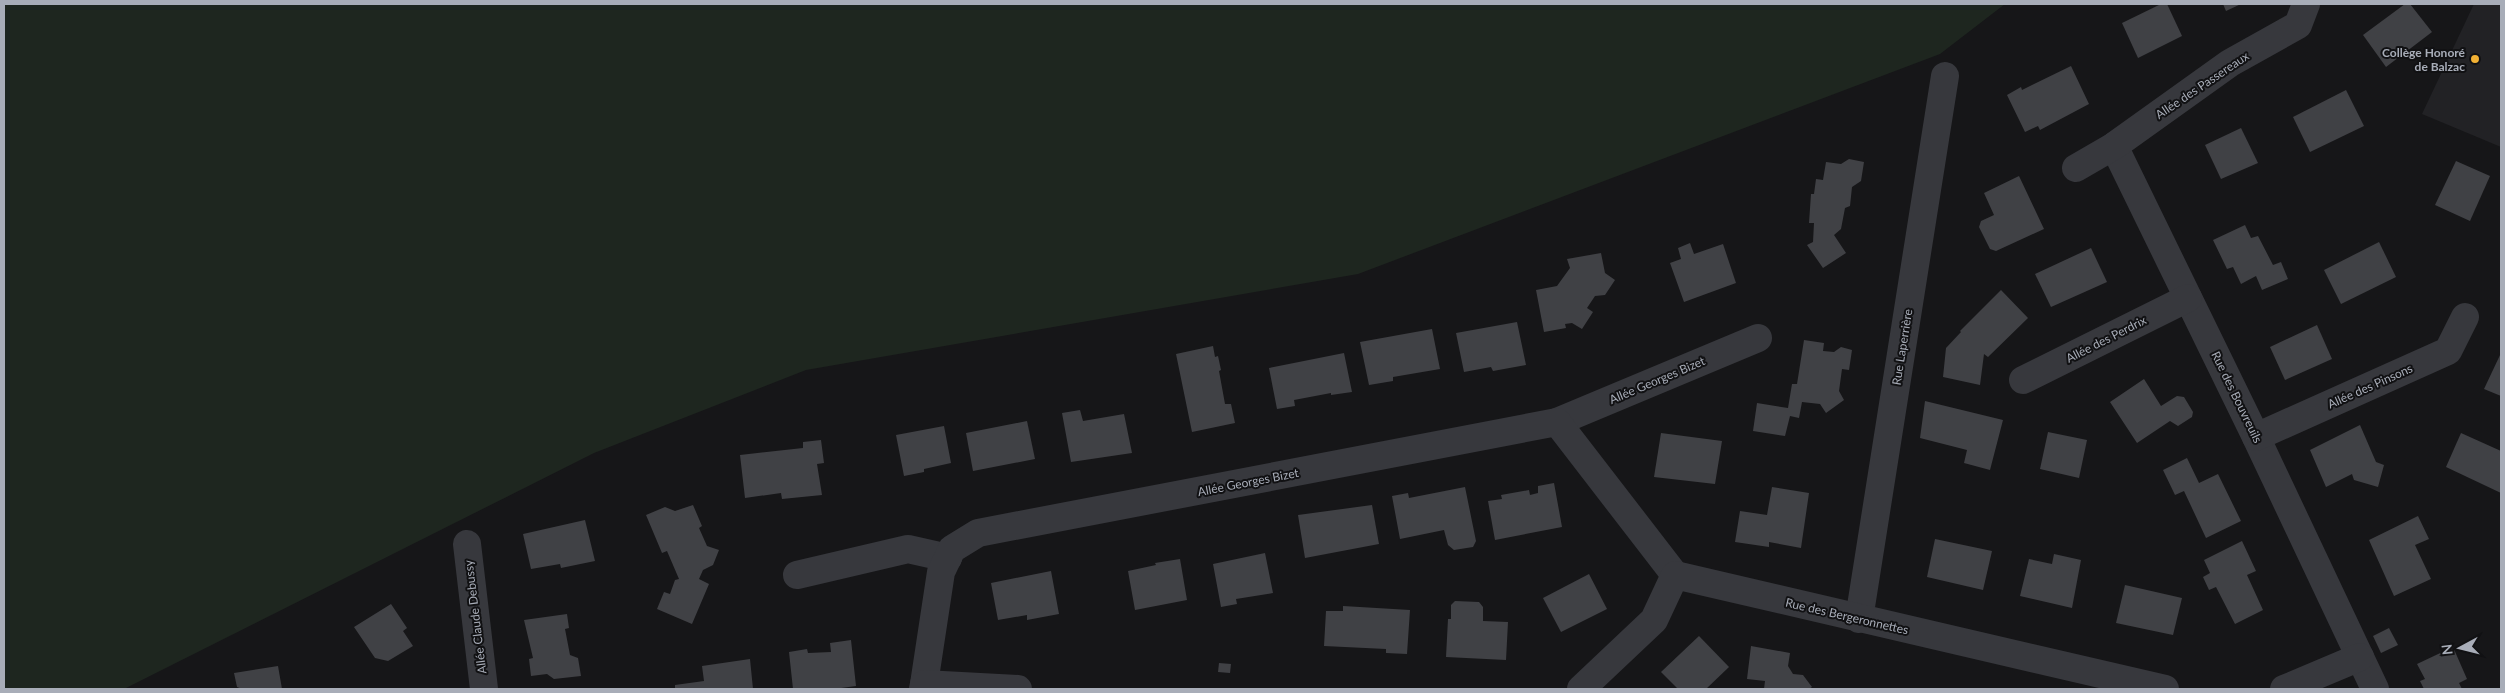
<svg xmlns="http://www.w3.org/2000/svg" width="2505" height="693" font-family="Lato,sans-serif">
<rect width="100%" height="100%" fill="#161618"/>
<polygon fill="#222225" points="2474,4 2501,4 2501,147 2422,114"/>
<polygon fill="#1e261f" points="4,4 2005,4 1940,54 1358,274 806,370 594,453 124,689 4,689"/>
<g fill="#404145">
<polygon points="2161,4 2167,4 2182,36 2138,58 2122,23"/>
<polygon points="2223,4 2241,4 2226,11"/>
<polygon points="2405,4 2410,4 2432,32 2386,67 2363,35"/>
<polygon points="2071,66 2089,104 2040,130 2038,126 2025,132 2007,95 2021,87 2022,90"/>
<polygon points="2346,90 2364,126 2310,152 2293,117"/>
<polygon points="2241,128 2258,163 2221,179 2205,145"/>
<polygon points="1849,159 1864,162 1861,181 1852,187 1850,206 1845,208 1841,229 1834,235 1846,253 1823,268 1807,245 1813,242 1814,223 1809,223 1811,194 1814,194 1816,179 1823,180 1826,162 1841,164"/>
<polygon points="2456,161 2490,176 2470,221 2435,205"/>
<polygon points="2019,176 2044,229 1996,251 1990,249 1979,227 1981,221 1994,215 1984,193"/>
<polygon points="2245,225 2251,238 2258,236 2273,265 2281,262 2288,279 2262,290 2256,276 2241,284 2233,267 2227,269 2213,240"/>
<polygon points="2379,242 2396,277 2341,304 2324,270"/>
<polygon points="1690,243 1694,254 1723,244 1736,283 1684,302 1670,263 1681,259 1678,248"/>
<polygon points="2091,248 2107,282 2051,307 2035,274"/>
<polygon points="1601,253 1605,273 1615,280 1605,295 1595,296 1587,308 1593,312 1582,329 1572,323 1565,324 1566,328 1544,332 1536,290 1557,286 1570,268 1567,259"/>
<polygon points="2001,290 2028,318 1988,357 1984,354 1980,385 1943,377 1946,348 1961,332 1960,331"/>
<polygon points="1517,322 1526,365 1493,371 1491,367 1464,372 1456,333"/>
<polygon points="2317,325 2332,359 2285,380 2270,347"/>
<polygon points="1432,329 1440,369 1393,377 1393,381 1369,385 1360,342"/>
<polygon points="1804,340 1824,343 1823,351 1834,352 1841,347 1852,350 1849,370 1842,369 1839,391 1844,400 1826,413 1820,404 1802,402 1799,418 1790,416 1785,436 1753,431 1757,403 1788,408 1792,384 1797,384"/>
<polygon points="1213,346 1215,357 1218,356 1221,370 1219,371 1225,404 1231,404 1235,423 1192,432 1176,354"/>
<polygon points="1344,353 1352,392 1331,395 1331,393 1294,400 1295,406 1277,409 1269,368"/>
<polygon points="2501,353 2501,396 2484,389"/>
<polygon points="2144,379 2161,406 2177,396 2184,397 2193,412 2192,417 2178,426 2170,421 2137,443 2110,402"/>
<polygon points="1925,401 2003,420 1990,470 1964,463 1967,450 1920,438"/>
<polygon points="1080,410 1083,421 1124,414 1132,453 1071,462 1062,413"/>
<polygon points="1027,421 1035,459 973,471 966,433"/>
<polygon points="2360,425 2376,462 2384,465 2378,487 2354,480 2352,474 2326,487 2310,450"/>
<polygon points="944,426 951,463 924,469 924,472 904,476 896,435"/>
<polygon points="2048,432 2087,440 2079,478 2040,469"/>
<polygon points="1661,433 1722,441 1715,484 1654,477"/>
<polygon points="2461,433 2501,451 2501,493 2446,467"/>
<polygon points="821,440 824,463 817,464 822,495 782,499 781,493 745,498 740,455 803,448 803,442"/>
<polygon points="2187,458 2199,483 2218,474 2241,521 2206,538 2184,491 2175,495 2163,470"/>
<polygon points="1554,483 1562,527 1495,540 1488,501 1502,499 1501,495 1529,490 1530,495 1538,493 1538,486"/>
<polygon points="1465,487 1476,541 1473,547 1454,550 1448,545 1444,530 1400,539 1392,496 1408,493 1409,498"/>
<polygon points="1772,487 1809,493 1801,548 1769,542 1769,547 1735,542 1740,511 1767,515"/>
<polygon points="693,505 702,526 699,528 707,546 719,550 713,565 703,570 699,579 709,584 692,624 657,609 664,592 670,594 675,580 679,579 667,551 662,553 646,515 665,507 675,511"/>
<polygon points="1372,505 1379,544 1305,558 1298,515"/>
<polygon points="2418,516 2429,539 2415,545 2431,579 2394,596 2369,540"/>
<polygon points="585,520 595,561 561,568 560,564 531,569 523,534"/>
<polygon points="1935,539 1992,551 1983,590 1927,577"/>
<polygon points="2242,541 2256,571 2247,575 2263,610 2235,624 2216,587 2209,590 2203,577 2210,573 2204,560"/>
<polygon points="1265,553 1273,593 1236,599 1237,604 1221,607 1213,564"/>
<polygon points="2054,554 2081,560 2072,608 2020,596 2029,559 2052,564"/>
<polygon points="1180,559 1187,600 1135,610 1128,571 1156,565 1155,563"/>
<polygon points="1051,571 1059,614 1027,620 1027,615 998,620 991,583"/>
<polygon points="1589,574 1607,609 1561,632 1543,598"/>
<polygon points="2125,585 2182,598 2173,635 2116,623"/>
<polygon points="1455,601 1479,602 1483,607 1483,621 1508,622 1506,660 1446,657 1448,619 1451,619 1451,605"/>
<polygon points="391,604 407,628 403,631 413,646 388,661 375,658 354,627"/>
<polygon points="1343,606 1410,610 1407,654 1386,653 1386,649 1324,646 1326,611 1343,611"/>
<polygon points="567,614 569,628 565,629 570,655 578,658 581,676 554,679 547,674 531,676 529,659 533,658 524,620"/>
<polygon points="2389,628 2398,645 2381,653 2373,636"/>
<polygon points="1699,636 1729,667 1706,689 1678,689 1661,672"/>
<polygon points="851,640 856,686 834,689 793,689 789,652 807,649 808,653 831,652 830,643"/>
<polygon points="1751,646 1790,653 1788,666 1793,674 1803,675 1812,687 1809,689 1764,689 1765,681 1747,679"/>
<polygon points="2453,647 2467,679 2459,683 2462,689 2424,689 2420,681 2425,679 2417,664"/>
<polygon points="750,659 753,689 675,689 675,685 704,681 702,666"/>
<polygon points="1219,663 1231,664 1230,673 1218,672"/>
<polygon points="278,666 282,689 242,689 237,687 234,673"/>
</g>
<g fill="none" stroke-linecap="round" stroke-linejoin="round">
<g stroke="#37383d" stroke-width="28">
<polyline points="2114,146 2256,437 2375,689"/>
<polyline points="2076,168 2114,146 2230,63 2298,25 2306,4"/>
<polyline points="2023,380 2188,298"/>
<polyline points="1557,422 1758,338"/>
<polyline points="2256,437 2448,351 2465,317"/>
<polyline points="467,544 484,689"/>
<polyline points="797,575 908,549 948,558"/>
<polyline points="1859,619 1945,76"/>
<polyline points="924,684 941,572 952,549 978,533 1557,422 1675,575"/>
<polyline points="923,689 924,684 1018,689"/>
<polyline points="1581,689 1654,620 1675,575 2165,689"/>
<polyline points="2284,689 2360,657"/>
</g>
</g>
<circle fill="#f2b134" stroke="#111113" stroke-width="2" cx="2475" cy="59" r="5"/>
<g text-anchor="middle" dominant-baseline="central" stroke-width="4" stroke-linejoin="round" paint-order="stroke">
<g font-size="12" font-weight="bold" fill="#a8adb8" stroke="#111113" text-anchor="end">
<text x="2465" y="52">Collège Honoré<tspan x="2465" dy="14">de Balzac</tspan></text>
</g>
<g font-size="12" fill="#a8adb8" stroke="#111113">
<text transform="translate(2202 85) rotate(-34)">Allée des Passereaux</text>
<text transform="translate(2106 339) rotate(-27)">Allée des Perdrix</text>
<text transform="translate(1902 347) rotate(-81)">Rue Laperrière</text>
<text transform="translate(1657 380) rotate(-23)">Allée Georges Bizet</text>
<text transform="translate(2370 386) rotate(-24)">Allée des Pinsons</text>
<text transform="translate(2237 397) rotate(64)">Rue des Bouvreuils</text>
<text transform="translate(1248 482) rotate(-11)">Allée Georges Bizet</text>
<text transform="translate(1847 616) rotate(13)">Rue des Bergeronnettes</text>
<text transform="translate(475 617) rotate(-97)">Allée Claude Debussy</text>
</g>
</g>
<rect width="2505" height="693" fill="none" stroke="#a8adb8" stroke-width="10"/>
<g transform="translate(2460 648) rotate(263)" stroke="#111113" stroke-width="4" paint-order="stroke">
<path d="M0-4L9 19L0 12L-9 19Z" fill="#a8adb8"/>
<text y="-8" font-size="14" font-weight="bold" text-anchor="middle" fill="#a8adb8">N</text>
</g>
</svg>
